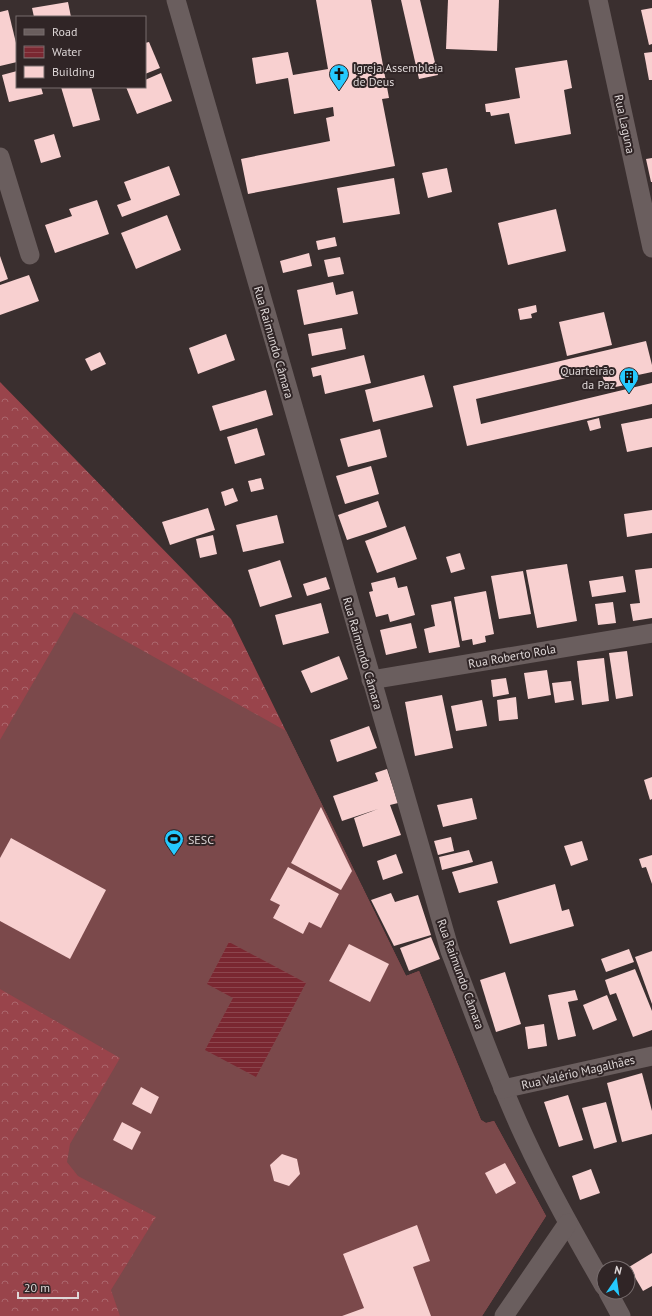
<svg xmlns="http://www.w3.org/2000/svg" width="652" height="1316" font-family="'PT Sans',sans-serif">
<defs>
<pattern id="forest-crowns" width="20" height="18" patternUnits="userSpaceOnUse"><rect width="20" height="18" fill="#99444b"/><path d="M2 6a3 3 0 1 1 6 0M12 15a3 3 0 1 1 6 0" fill="none" stroke="#ab676d"/></pattern>
<pattern id="water-rules" width="6" height="5" patternUnits="userSpaceOnUse"><rect width="6" height="5" fill="#7a2731"/><path d="M0 2.5h6" fill="none" stroke="#8c464e"/></pattern>
</defs>
<rect width="100%" height="100%" fill="#3a2f2f"/>
<polygon fill="url(#forest-crowns)" points="0,382 231,619 406,976 419,971 481,1120 486,1123 494,1121 546,1216 482,1316 0,1316"/>
<polygon fill="#7b494b" points="74,612 286,731 406,976 419,971 481,1120 486,1123 494,1121 546,1216 482,1316 120,1316 111,1290 156,1217 78,1176 67,1162 70,1144 120,1058 0,989 0,740"/>
<polygon fill="url(#water-rules)" points="229,942 306,983 256,1077 205,1050 233,998 207,984"/>
<g fill="#f8d0d0">
<polygon points="316,0 371,0 389,98 382,99 395,166 248,194 241,159 330,141 326,118 334,116 333,107 294,114 288,78 256,84 252,58 288,52 293,75 328,69"/>
<polygon points="401,0 420,0 438,75 419,79"/>
<polygon points="448,0 499,0 497,51 446,49"/>
<polygon points="68,2 71,17 34,17 32,8"/>
<polygon points="652,8 652,44 649,45 641,10"/>
<polygon points="8,10 17,47 17,62 0,66 0,12"/>
<polygon points="149,42 160,68 145,74 145,43"/>
<polygon points="652,52 652,80 649,80 644,53"/>
<polygon points="567,60 572,88 564,90 571,134 515,144 509,113 491,116 490,112 486,112 485,104 520,98 515,68"/>
<polygon points="17,71 17,87 41,87 43,94 9,102 2,75"/>
<polygon points="161,73 172,101 137,114 126,87 145,87 145,80"/>
<polygon points="61,87 91,87 100,120 73,127"/>
<polygon points="54,134 61,157 41,163 34,140"/>
<polygon points="652,158 652,182 651,182 646,159"/>
<polygon points="169,166 180,195 122,217 117,205 131,200 124,182"/>
<polygon points="447,168 452,192 428,198 422,173"/>
<polygon points="394,178 400,214 343,223 337,188"/>
<polygon points="97,200 109,234 55,253 45,225 72,216 69,209"/>
<polygon points="556,209 566,251 508,265 498,223"/>
<polygon points="167,215 181,250 136,269 121,233"/>
<polygon points="335,237 337,246 318,250 316,241"/>
<polygon points="309,253 312,266 283,273 280,261"/>
<polygon points="0,256 8,279 0,282"/>
<polygon points="340,257 344,274 328,277 324,260"/>
<polygon points="29,275 39,301 0,315 0,285"/>
<polygon points="333,282 336,295 353,291 358,314 304,325 297,290"/>
<polygon points="536,305 537,312 531,314 532,318 520,320 518,309"/>
<polygon points="604,312 612,345 567,356 559,322"/>
<polygon points="342,328 346,349 312,356 308,334"/>
<polygon points="226,334 235,360 198,374 189,348"/>
<polygon points="646,341 652,365 652,372 624,378 625,385 606,389 601,370 476,399 481,424 652,383 652,404 467,446 453,386"/>
<polygon points="100,352 106,364 91,371 85,359"/>
<polygon points="364,355 371,383 325,394 321,375 313,377 311,368"/>
<polygon points="424,375 433,407 373,422 365,390"/>
<polygon points="266,390 273,415 220,431 212,406"/>
<polygon points="599,418 601,428 590,431 587,421"/>
<polygon points="652,418 652,447 627,452 621,424"/>
<polygon points="257,428 265,455 235,464 227,437"/>
<polygon points="380,429 387,457 348,467 340,439"/>
<polygon points="371,466 379,494 345,504 336,476"/>
<polygon points="261,478 264,489 251,492 248,481"/>
<polygon points="233,488 238,501 225,506 221,492"/>
<polygon points="378,501 387,527 347,540 338,515"/>
<polygon points="208,508 215,530 170,545 162,522"/>
<polygon points="652,510 652,533 627,537 624,514"/>
<polygon points="277,515 284,543 243,552 236,525"/>
<polygon points="405,526 417,559 377,573 365,541"/>
<polygon points="213,535 217,554 200,558 196,539"/>
<polygon points="460,553 465,569 451,573 446,557"/>
<polygon points="280,560 292,597 260,607 248,570"/>
<polygon points="567,564 577,621 537,628 526,570"/>
<polygon points="652,568 652,618 633,621 630,604 640,603 635,570"/>
<polygon points="523,571 531,614 499,619 491,576"/>
<polygon points="623,576 626,592 592,597 589,581"/>
<polygon points="326,577 330,589 307,596 303,584"/>
<polygon points="395,577 398,588 407,586 415,615 390,622 388,614 376,617 369,592 373,591 371,583"/>
<polygon points="486,591 494,634 485,636 486,642 473,645 472,639 462,641 454,597"/>
<polygon points="451,601 460,647 429,653 424,629 435,626 431,605"/>
<polygon points="613,602 616,623 598,625 595,604"/>
<polygon points="321,603 329,633 283,645 275,615"/>
<polygon points="411,623 417,648 386,655 380,630"/>
<polygon points="627,651 633,696 616,699 609,653"/>
<polygon points="339,656 348,679 311,693 301,671"/>
<polygon points="604,658 609,701 582,705 577,661"/>
<polygon points="547,670 551,695 528,699 524,673"/>
<polygon points="506,678 509,694 493,697 491,680"/>
<polygon points="571,681 574,700 555,703 552,683"/>
<polygon points="442,695 453,748 415,756 405,702"/>
<polygon points="516,697 518,719 499,721 497,700"/>
<polygon points="482,700 487,726 456,731 451,706"/>
<polygon points="369,726 377,748 337,762 330,740"/>
<polygon points="387,769 398,803 390,805 401,835 363,847 354,818 378,809 342,821 333,796 378,781 375,773"/>
<polygon points="652,777 652,799 650,800 644,780"/>
<polygon points="472,798 477,819 443,827 437,805"/>
<polygon points="321,807 352,871 341,890 291,863"/>
<polygon points="451,837 454,851 438,855 434,841"/>
<polygon points="11,838 106,890 70,959 0,921 0,858"/>
<polygon points="582,841 588,860 571,866 564,846"/>
<polygon points="469,850 473,862 442,870 439,857"/>
<polygon points="396,854 403,873 383,880 377,861"/>
<polygon points="652,855 652,884 646,867 642,868 639,859"/>
<polygon points="492,861 498,883 459,893 452,872"/>
<polygon points="288,867 339,894 321,928 309,922 303,934 273,918 280,905 270,900"/>
<polygon points="555,884 562,911 569,909 574,926 510,944 497,901"/>
<polygon points="391,893 395,902 418,895 431,935 394,946 371,900"/>
<polygon points="431,937 440,959 409,971 400,948"/>
<polygon points="349,944 389,964 370,1002 329,981"/>
<polygon points="629,949 634,962 606,972 601,959"/>
<polygon points="652,951 652,1004 635,957"/>
<polygon points="635,969 652,1011 652,1030 633,1037 616,993 610,995 605,980"/>
<polygon points="505,972 521,1024 496,1032 480,980"/>
<polygon points="575,990 578,1000 568,1002 576,1036 558,1040 548,995"/>
<polygon points="607,995 617,1020 593,1030 583,1005"/>
<polygon points="544,1024 547,1046 528,1049 525,1027"/>
<polygon points="642,1073 652,1111 652,1134 622,1142 607,1083"/>
<polygon points="141,1087 159,1097 151,1114 132,1104"/>
<polygon points="568,1095 583,1140 559,1147 544,1102"/>
<polygon points="606,1102 617,1142 594,1149 582,1108"/>
<polygon points="122,1122 141,1132 132,1150 113,1140"/>
<polygon points="282,1154 297,1159 300,1174 289,1186 274,1181 270,1165"/>
<polygon points="505,1163 516,1183 496,1194 485,1173"/>
<polygon points="591,1169 600,1193 580,1200 572,1176"/>
<polygon points="417,1225 430,1261 413,1267 431,1316 342,1316 364,1308 343,1254"/>
<polygon points="652,1253 652,1286 643,1291 629,1267"/>
</g>
<g fill="none" stroke-linecap="round" stroke-linejoin="round">
<g stroke="#6a5e5e" stroke-width="19">
<path d="M176 0 450 951C474 1013 496 1076 524 1136 548 1188 576 1237 604 1286"/>
<polyline points="598,0 652,248"/>
<polyline points="0,157 30,255"/>
<polyline points="371,680 652,633"/>
<polyline points="503,1089 652,1056"/>
<polyline points="608,1292 621,1316"/>
<polyline points="504,1316 568,1223"/>
</g>
</g>
<defs>
<symbol id="church-pin" viewBox="-11 -11 22 30"><path d="M0 17L-7.5 6A9.5 9.5 0 1 1 7.5 6Z" fill="#25c9fe" stroke="#302526"/><path d="M-1.2-6h2.4v3.5h3.3v2.4h-3.3V6h-2.4V-.1h-3.3v-2.4h3.3Z" fill="#111"/></symbol>
<symbol id="building-pin" viewBox="-11 -11 22 30"><path d="M0 17L-7.5 6A9.5 9.5 0 1 1 7.5 6Z" fill="#25c9fe" stroke="#302526"/><path d="M-4-6H4V6H1V3H-1V6H-4ZM-2.5-4.3h1.7v1.8h-1.7ZM.8-4.3h1.7v1.8H.8ZM-2.5-1h1.7V.8h-1.7ZM.8-1h1.7V.8H.8Z" fill="#111"/></symbol>
<symbol id="stadium-pin" viewBox="-11 -11 22 30"><path d="M0 17L-7.5 6A9.5 9.5 0 1 1 7.5 6Z" fill="#25c9fe" stroke="#302526"/><path d="M0-5a6.5 5 0 1 0 0 10a6.5 5 0 1 0 0-10ZM-3.5-1.8h7v3.6h-7Z" fill="#111"/></symbol>
</defs>
<g fill-rule="evenodd">
<use href="#church-pin" x="328" y="63" width="22" height="30"/>
<use href="#building-pin" x="618" y="366" width="22" height="30"/>
<use href="#stadium-pin" x="163" y="828" width="22" height="30"/>
</g>
<g text-anchor="middle" dominant-baseline="central" stroke-width="4" stroke-linejoin="round" paint-order="stroke">
<g font-size="12" fill="#ded7d7" stroke="#302526" text-anchor="start">
<text x="353" y="67">Igreja Assembleia<tspan x="353" dy="14">de Deus</tspan></text>
<text x="615" y="370" text-anchor="end">Quarteirão<tspan x="615" dy="14">da Paz</tspan></text>
<text x="188" y="839">SESC</text>
</g>
<g font-size="12" fill="#ded7d7" stroke="#302526">
<text transform="translate(625 124) rotate(78)">Rua Laguna</text>
<text transform="translate(274 342) rotate(74)">Rua Raimundo Câmara</text>
<text transform="translate(363 653) rotate(74)">Rua Raimundo Câmara</text>
<text transform="translate(512 656) rotate(-10)">Rua Roberto Rola</text>
<text transform="translate(461 974) rotate(70)">Rua Raimundo Câmara</text>
<text transform="translate(578 1072) rotate(-13)">Rua Valério Magalhães</text>
</g>
</g>
<rect x="16" y="16" width="130" height="72" fill="#302526" stroke="#766c6d"/>
<rect x="24" y="29" width="20" height="6" fill="#6a5e5e" stroke="#766c6d"/>
<text x="52" y="36" font-size="12" fill="#ded7d7">Road</text>
<rect x="24" y="46" width="20" height="12" fill="url(#water-rules)" stroke="#766c6d"/>
<text x="52" y="56" font-size="12" fill="#ded7d7">Water</text>
<rect x="24" y="66" width="20" height="12" fill="#f8d0d0" stroke="#766c6d"/>
<text x="52" y="76" font-size="12" fill="#ded7d7">Building</text>
<g transform="translate(616 1280) rotate(13)"><circle r="19" fill="#302526" stroke="#766c6d"/>
<path d="M0-3L7 15L0 10L-7 15Z" fill="#25c9fe"/>
<text y="-6" font-size="11" font-weight="bold" text-anchor="middle" fill="#ded7d7">N</text>
</g>
<path d="M18 1292v6h60v-6" fill="none" stroke="#ded7d7" stroke-width="2"/>
<text x="24" y="1292" font-size="12" fill="#ded7d7" stroke="#302526" stroke-width="3" paint-order="stroke">20 m</text>
</svg>
